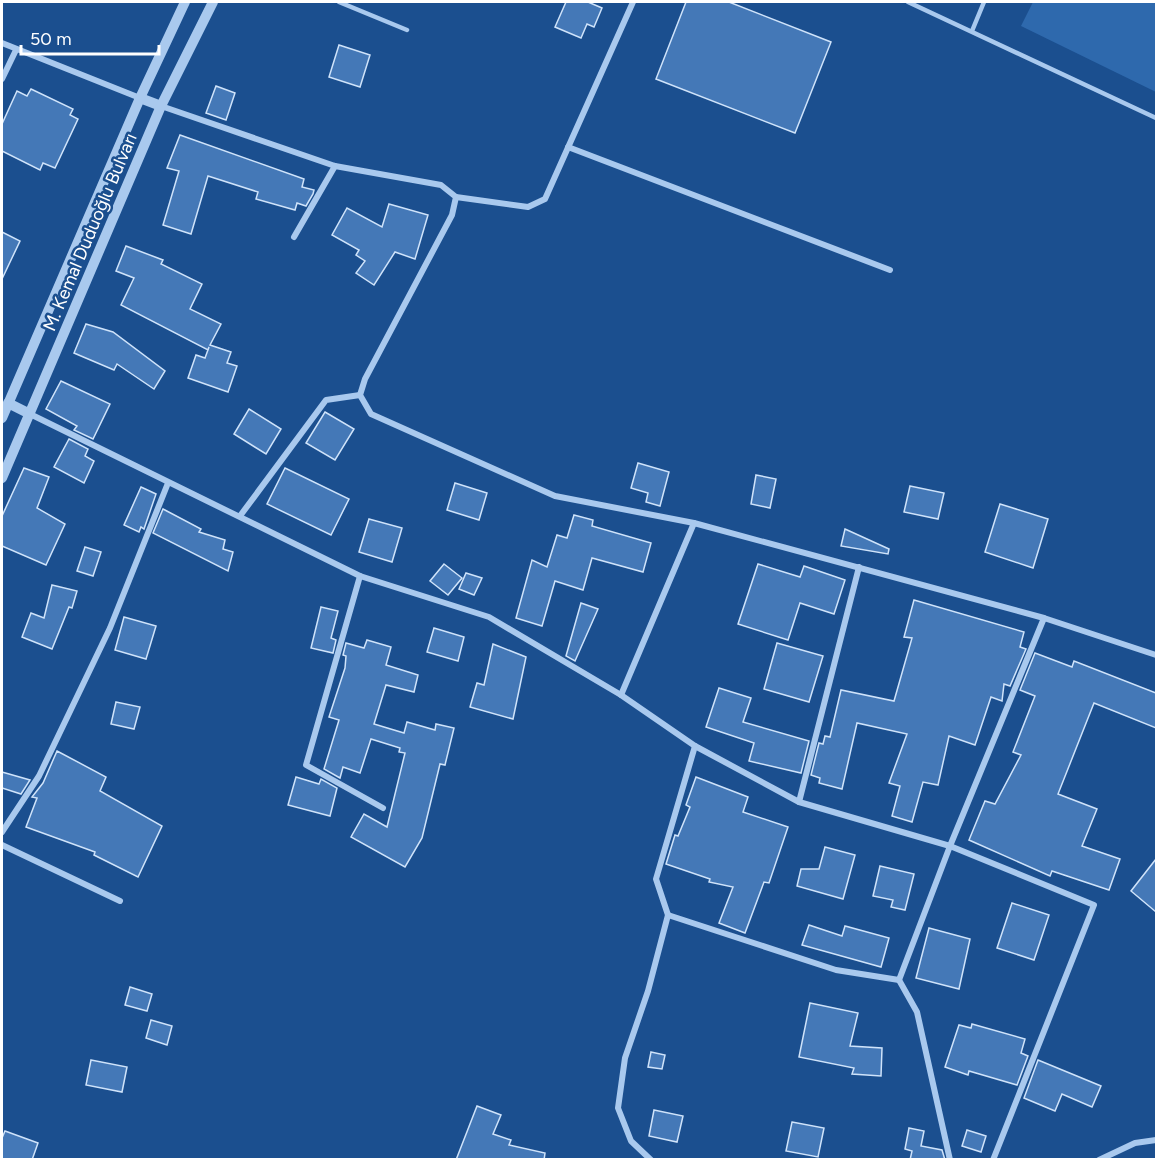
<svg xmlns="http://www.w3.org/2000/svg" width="1158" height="1161" font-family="Figtree,sans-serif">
<rect width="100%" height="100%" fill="#1b4f8f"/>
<polygon fill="#2e69ad" points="1033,2 1156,2 1156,92 1021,26"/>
<g fill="#4478b7" stroke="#cfe3fa" stroke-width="1.5">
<polygon points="566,2 588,2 602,8 594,27 587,24 581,38 555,27"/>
<polygon points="686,2 729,2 831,42 795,133 656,79"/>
<polygon points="339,45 370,55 360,87 329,77"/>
<polygon points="216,86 235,93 226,120 206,113"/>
<polygon points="31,89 73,109 70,115 78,119 55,168 43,163 40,170 2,151 2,124 17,91 27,96"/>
<polygon points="180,135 304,179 302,187 314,190 313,194 306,206 297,203 295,210 256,199 258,192 208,176 191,234 163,225 179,171 167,168"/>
<polygon points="389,204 428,215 415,259 395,252 374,285 356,273 365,261 356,255 359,250 332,235 347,208 382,227"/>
<polygon points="2,232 20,241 2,279"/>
<polygon points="126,246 163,260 161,264 202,284 190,309 221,324 210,345 231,352 227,363 237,366 228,392 188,378 196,355 205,358 209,347 208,350 121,305 134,278 116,271"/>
<polygon points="86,324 113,332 165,371 154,389 117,364 114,370 74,353"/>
<polygon points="61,381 110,404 93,439 74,430 77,426 46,409"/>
<polygon points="249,409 281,429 266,454 234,434"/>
<polygon points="325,412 354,429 335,460 306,443"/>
<polygon points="69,439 88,449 85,456 94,461 84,483 54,467"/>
<polygon points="638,463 669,472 660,506 646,502 648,493 631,488"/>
<polygon points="24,468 49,477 37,508 65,524 46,565 2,546 2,516"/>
<polygon points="285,468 349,499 331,535 267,504"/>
<polygon points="756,475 776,479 770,508 751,504"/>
<polygon points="455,483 487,493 479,520 447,510"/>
<polygon points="910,486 944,493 938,519 904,512"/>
<polygon points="141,487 156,494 144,529 141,527 139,532 124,525"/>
<polygon points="1000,504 1048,519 1033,568 985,552"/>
<polygon points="163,509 201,529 199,532 225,540 223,549 233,552 228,571 153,533"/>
<polygon points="574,515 593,520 592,526 651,543 643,572 592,558 583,590 555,581 542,626 516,618 532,560 547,567 557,535 567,538"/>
<polygon points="369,519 402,528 392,562 359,552"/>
<polygon points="845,529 889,549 888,554 841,546"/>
<polygon points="85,547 101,552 93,576 77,571"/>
<polygon points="444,564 462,578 448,595 430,581"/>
<polygon points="758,564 800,577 804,566 845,580 834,614 800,603 788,640 738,624"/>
<polygon points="466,573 482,578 474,595 459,589"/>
<polygon points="52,585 77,591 72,608 69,607 52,649 22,637 31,613 44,618"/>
<polygon points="914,600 1024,632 1020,647 1026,649 1010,686 1004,684 1002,701 991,697 975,745 949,736 938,785 923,782 912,822 892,816 900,786 889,783 907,734 857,723 842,789 819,783 820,778 811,775 819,743 823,744 825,736 830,737 841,690 894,701 912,638 904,637"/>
<polygon points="581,603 598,609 575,661 566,656"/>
<polygon points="321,607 338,611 331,638 336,640 333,653 311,648"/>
<polygon points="124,617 156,626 146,659 115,650"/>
<polygon points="434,628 464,637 458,661 427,652"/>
<polygon points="367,640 391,647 386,665 418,675 414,692 386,685 374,724 404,733 407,722 435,730 436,724 454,728 445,765 440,764 422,838 405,867 351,837 364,814 387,827 405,753 399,752 400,748 371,739 360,773 343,767 340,778 324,769 339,720 329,717 345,668 346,656 343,655 346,643 364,648"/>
<polygon points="777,643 823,656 809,702 764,689"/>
<polygon points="493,644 526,657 513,719 470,707 477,683 484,685"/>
<polygon points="1035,653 1072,667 1074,661 1156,693 1156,728 1094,703 1058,794 1097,809 1082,846 1120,859 1109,890 1052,871 1050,876 969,840 985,801 995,804 1021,755 1013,752 1035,696 1020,690"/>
<polygon points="719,688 751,698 743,722 809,741 801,773 749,761 754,743 706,727"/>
<polygon points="116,702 140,707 134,729 111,724"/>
<polygon points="57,751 106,777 100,791 162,826 138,877 94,855 95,852 26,827 37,798 32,797 43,783"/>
<polygon points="2,772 30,780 21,794 2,788"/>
<polygon points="296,777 319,784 321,779 337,788 330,816 288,805"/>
<polygon points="696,777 748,797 743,812 788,827 769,883 764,882 745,933 719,923 733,887 709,882 710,879 666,864 675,835 678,836 690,807 686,805"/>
<polygon points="825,847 855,855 843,899 797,886 801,869 819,869"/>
<polygon points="1156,859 1156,912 1131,891"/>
<polygon points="880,866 914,874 905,910 891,907 893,900 873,896"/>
<polygon points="1012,903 1049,915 1034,960 997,948"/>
<polygon points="809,925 842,936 845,926 889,938 881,967 802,945"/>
<polygon points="929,928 970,939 959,989 916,978"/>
<polygon points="130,987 152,994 147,1011 125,1005"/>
<polygon points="810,1003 858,1013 850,1046 882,1048 881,1076 852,1074 854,1068 799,1057"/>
<polygon points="151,1020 172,1026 167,1045 146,1038"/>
<polygon points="972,1024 1025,1039 1021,1053 1028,1056 1017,1085 969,1071 968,1075 945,1067 959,1025 971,1028"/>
<polygon points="651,1052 665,1055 662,1069 648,1067"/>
<polygon points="91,1060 127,1067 122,1092 86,1085"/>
<polygon points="1038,1060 1101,1086 1092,1107 1062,1094 1055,1111 1024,1098"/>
<polygon points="477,1106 501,1115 493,1134 511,1140 509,1145 545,1153 544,1160 456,1160"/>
<polygon points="654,1110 683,1116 677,1142 649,1136"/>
<polygon points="792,1122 824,1128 818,1157 786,1151"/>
<polygon points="909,1128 924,1131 921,1146 942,1150 945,1160 910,1160 912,1151 905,1149"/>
<polygon points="967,1130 986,1136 981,1152 962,1146"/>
<polygon points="5,1131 38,1143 32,1160 2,1160 2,1138"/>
</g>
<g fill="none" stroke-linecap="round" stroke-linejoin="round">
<g stroke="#a9c9ee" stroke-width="4.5">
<polyline points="339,2 407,30"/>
<polyline points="908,2 1156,118"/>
<polyline points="972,31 984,2"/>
</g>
<g stroke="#a9c9ee" stroke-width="6">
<polyline points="2,43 140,98"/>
<polyline points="2,79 16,50"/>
<polyline points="161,106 335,166 441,185 456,197 452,215 365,379 360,395 371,414 555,496 694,523 1044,618 1156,655"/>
<polyline points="568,147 890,270"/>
<polyline points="456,197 528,207 545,199 633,2"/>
<polyline points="294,237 335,166"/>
<polyline points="30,414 360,576 489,617 621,695 695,746 799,802 950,846 1094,905 993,1160"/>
<polyline points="240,516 326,400 360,395"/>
<polyline points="360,576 306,765 383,808"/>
<polyline points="621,695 694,523"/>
<polyline points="799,802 859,567"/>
<polyline points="2,832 39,776 110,628 168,483"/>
<polyline points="2,845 120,901"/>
<polyline points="668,915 656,879 695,746"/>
<polyline points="899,980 950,846 1044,618"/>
<polyline points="899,980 917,1012 950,1160"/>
<polyline points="651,1160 631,1141 618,1108 625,1058 648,991 668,915 836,970 899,980"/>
<polyline points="1099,1160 1135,1143 1156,1140"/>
</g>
<g stroke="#a9c9ee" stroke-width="10">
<polyline points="140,98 161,106"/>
<polyline points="8,403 30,414"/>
<polyline points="2,418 140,98 185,2"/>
<polyline points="2,478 161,106 213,2"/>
</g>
</g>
<g text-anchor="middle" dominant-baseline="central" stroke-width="5" stroke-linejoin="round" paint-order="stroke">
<g font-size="18" fill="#fff" stroke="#1b4f8f">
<text transform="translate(90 232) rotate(-67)">M. Kemal Duduoğlu Bulvarı</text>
</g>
</g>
<rect width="1158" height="1161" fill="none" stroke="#ffffff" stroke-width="6"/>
<path d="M21 45v9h138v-9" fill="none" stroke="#ffffff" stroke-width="3"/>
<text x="30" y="45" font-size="18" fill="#ffffff" stroke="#1b4f8f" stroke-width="4.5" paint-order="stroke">50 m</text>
</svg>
